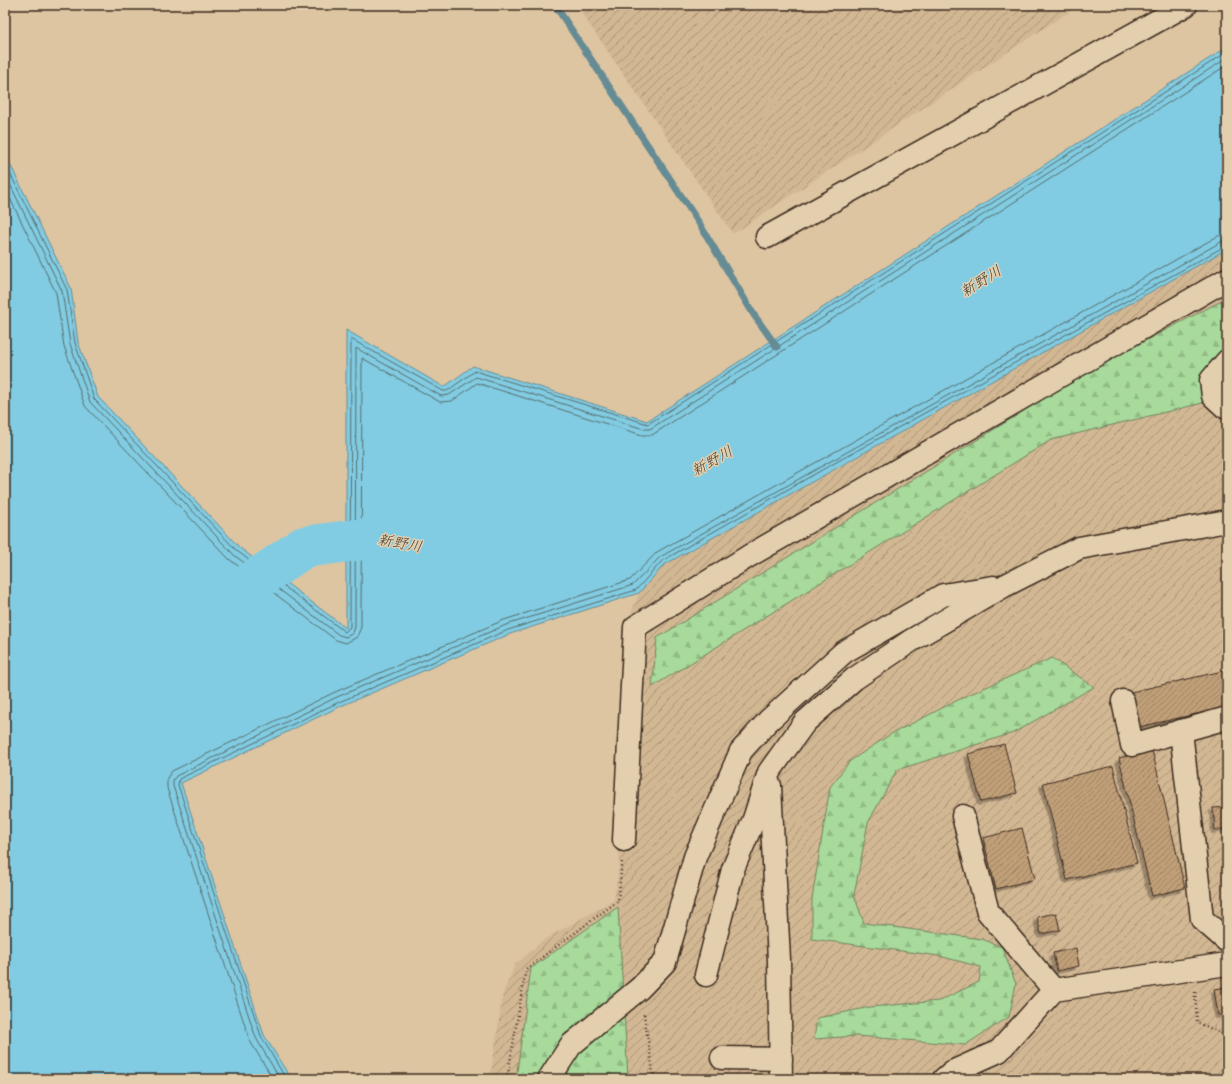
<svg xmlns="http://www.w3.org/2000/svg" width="1232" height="1084" font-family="'Comic Neue','Klee One',sans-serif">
<defs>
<pattern id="industrial-furrows" width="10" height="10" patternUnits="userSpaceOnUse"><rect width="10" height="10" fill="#d2b793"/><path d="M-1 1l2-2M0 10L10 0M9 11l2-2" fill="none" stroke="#ac9577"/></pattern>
<pattern id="forest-firs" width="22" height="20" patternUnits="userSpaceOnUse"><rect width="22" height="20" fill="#a7da9b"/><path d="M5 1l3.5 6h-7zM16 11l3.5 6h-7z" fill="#91bb85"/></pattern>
<pattern id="building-hatch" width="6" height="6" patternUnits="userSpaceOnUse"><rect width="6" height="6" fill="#c09f78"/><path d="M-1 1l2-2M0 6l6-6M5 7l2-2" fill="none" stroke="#9d8262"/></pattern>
<filter id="shadow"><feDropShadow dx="-3.5" dy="3.5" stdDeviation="0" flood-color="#0004"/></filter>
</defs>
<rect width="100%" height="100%" fill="#dec5a1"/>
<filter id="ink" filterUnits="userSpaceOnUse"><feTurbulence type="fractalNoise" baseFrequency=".025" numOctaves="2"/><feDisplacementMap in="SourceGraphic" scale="8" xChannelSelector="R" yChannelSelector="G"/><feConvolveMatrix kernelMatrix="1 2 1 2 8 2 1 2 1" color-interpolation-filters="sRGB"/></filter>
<g filter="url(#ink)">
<g fill="url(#industrial-furrows)">
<polygon points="576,5 1079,5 733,234"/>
<polygon points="1227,249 1227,1079 490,1079 503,993 515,965 542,941 614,900 619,867 624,631 639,593 664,565"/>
</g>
<g fill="url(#forest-firs)" stroke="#71825c">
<polygon points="1227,298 1227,396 1219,399 1051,440 652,687 657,638 1095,367"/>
<polygon points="1052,658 1094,687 1013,733 897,770 868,823 854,895 864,923 982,939 1002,947 1016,984 1009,1017 965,1045 857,1036 814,1039 817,1018 870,1007 939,1001 979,982 981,967 939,956 812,939 812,899 830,787 850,761 891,734 966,696"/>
<polygon points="618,907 628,1079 516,1079 531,968"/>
</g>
<polygon fill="#81cce2" stroke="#658b94" points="1227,47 1227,249 664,565 639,593 510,634 341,706 181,783 264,1035 291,1079 5,1079 5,154 71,288 78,342 98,397 240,548 346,628 346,330 444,387 473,366 647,421"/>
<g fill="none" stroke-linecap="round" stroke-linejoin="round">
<g stroke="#576b6c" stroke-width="1">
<polyline points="5,163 67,290 75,343 94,399 237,551 345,632 350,627 351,339 443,391 447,391 475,371 648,424 1227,52"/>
<polyline points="5,174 62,291 70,344 90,402 234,555 339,635 346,637 353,633 355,627 356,348 441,396 449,395 476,377 644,429 650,429 1227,58"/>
<polyline points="5,188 56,293 64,346 85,406 229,559 336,640 346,643 357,637 361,627 362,358 440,402 452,401 477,383 642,435 652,435 1227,65"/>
<polyline points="273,1079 250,1041 167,788 167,778 172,771 335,692 504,620 630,580 657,552 1218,236 1227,234"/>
<polyline points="280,1079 256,1038 173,786 173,780 176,776 337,697 506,625 633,585 660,557 1221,242 1227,240"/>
<polyline points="286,1079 261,1036 178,785 179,779 339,702 508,630 636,590 662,561 813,475 1227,245"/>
</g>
<polyline stroke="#658b94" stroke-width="7" points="555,5 699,223 754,315 777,347"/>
<polyline stroke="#81cce2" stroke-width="42" points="222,603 304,547 379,537 402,542"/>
</g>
<g fill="url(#building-hatch)" stroke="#3b2a1e" filter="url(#shadow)">
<polygon points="1227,670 1227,707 1139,727 1131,692"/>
<polygon points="1004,744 1017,793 981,802 968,754"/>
<polygon points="1152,750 1185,888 1152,896 1119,758"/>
<polygon points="1113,766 1137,863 1067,880 1043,783"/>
<polygon points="1227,807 1227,830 1227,828 1215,830 1213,808"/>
<polygon points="1022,828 1035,879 996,889 983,838"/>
<polygon points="1056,913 1060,930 1041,934 1037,917"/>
<polygon points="1076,948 1079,966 1057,971 1053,953"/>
<polygon points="1227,987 1227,1014 1218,1015 1214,989"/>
</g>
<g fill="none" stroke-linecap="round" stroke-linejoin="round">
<defs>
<g id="minor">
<polyline points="767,237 1186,5"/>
<polyline points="1227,361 1211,380 1213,396 1225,407 1227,406"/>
<polyline points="1123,701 1132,745 1227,718"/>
<polyline points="1181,731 1202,919 1227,941"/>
<polyline points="770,786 779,960 781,1079"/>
<polyline points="963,816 988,912 1054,990"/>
<polyline points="624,840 635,627 749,556 1227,279"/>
<polyline points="706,975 733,869 754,819 769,772 805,722 854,679 912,640 1004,586 1079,548 1227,521"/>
<polyline points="722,1058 781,1059"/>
<polyline points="549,1079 571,1045 640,988 665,962 695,857 741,751 768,721 844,652 943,595 993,587"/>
<polyline points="944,1079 952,1072 999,1051 1054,990 1227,964"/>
</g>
</defs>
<use href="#minor" stroke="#3b2a1e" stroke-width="25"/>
<g stroke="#3b2a1e" stroke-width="2.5" stroke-dasharray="1 3" stroke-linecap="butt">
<polyline points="1195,992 1197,1022 1227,1036"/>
<polyline points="644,1014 654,1079"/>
<polyline points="507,1079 526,969 618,901 622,862"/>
<polyline points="1221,1079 1227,1067"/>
</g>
<use href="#minor" stroke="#e3cfae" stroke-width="22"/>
</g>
</g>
<g text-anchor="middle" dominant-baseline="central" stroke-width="3" stroke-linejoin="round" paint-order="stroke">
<g font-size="15" font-style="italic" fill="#46423b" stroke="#e3cfae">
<text transform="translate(981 281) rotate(-32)">新野川</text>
<text transform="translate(712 461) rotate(-30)">新野川</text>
<text transform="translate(400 543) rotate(10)">新野川</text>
</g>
</g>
<rect width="1232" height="1084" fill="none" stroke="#e3cfae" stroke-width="20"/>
<rect x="10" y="10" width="1212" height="1064" fill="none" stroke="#3b2a1e" stroke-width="1.5" filter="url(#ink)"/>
</svg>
